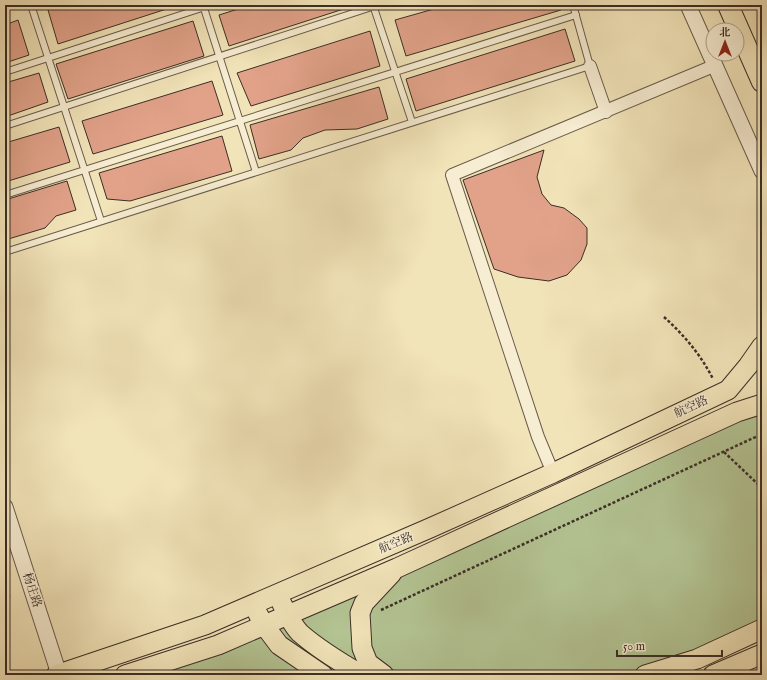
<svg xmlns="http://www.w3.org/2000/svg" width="767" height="680" font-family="'IM FELL English','Noto Serif SC',serif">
<rect width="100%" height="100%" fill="#f2e4b9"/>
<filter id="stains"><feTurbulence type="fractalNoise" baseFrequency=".005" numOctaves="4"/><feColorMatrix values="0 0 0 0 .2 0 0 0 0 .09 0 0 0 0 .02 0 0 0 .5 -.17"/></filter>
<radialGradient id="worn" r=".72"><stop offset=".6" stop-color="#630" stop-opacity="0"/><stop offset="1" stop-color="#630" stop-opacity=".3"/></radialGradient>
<g fill="#b4c594" stroke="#787a5d">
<polygon points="762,404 762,629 645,675 125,675"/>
<polygon points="762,654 762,675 713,675"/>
</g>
<g fill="#e1a289" stroke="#3b2e26">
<polygon points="62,5 179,5 58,44 48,10"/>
<polygon points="251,5 356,5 229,46 219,15"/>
<polygon points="448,5 560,5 561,10 406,56 395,20"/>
<polygon points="18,20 29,55 5,63 5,25"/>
<polygon points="193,21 204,56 68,99 56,64"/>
<polygon points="565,29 575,61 416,111 406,79"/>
<polygon points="370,31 380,66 251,106 237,73"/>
<polygon points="39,73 48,102 5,117 5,83"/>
<polygon points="212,81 223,115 93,154 82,121"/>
<polygon points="379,87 388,119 357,129 325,130 303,138 291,150 259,159 250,125"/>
<polygon points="59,127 70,162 5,182 5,143"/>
<polygon points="222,136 232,171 130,201 107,199 99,173"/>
<polygon points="544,150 537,177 542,194 551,205 564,208 579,219 587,228 587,244 581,260 567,275 549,281 518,277 494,269 463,180"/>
<polygon points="67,181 76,210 56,216 45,228 5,240 5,200"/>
<polygon points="5,582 10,597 5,599"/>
</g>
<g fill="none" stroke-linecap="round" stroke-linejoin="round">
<defs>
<g id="service">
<polyline points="31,5 101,221"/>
<polyline points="203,5 256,172"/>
<polyline points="373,5 412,122"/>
<polyline points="5,72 211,5"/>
<polyline points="5,126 378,5"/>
<polyline points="5,195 576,15"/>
<polyline points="5,252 590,66 573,5"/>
</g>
<g id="minor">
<polyline points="590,66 606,112"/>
<polyline points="553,473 538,437 452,175 716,65"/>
</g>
<g id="tertiary">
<polyline points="688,5 762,171"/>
<polyline points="5,507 59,674"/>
</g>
<g id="primary">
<path d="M282 604C287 614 293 626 300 633 317 648 343 664 362 675"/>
<polyline points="258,614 264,625 279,645 323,675"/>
<polyline points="56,675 205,625 430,528 553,473 728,390 748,366 762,346"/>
<polyline points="125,675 218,645 397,568 737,412 762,404"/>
<polyline points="384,675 368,663 362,648 360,613 364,603 392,573"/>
<polyline points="645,675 697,659 762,629"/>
<polyline points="713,675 762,654"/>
</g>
<polyline id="trunk" points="728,5 762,82"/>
</defs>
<use href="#service" stroke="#695c4b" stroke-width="8"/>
<use href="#minor" stroke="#695c4b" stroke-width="14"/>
<use href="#tertiary" stroke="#695c4b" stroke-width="17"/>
<use href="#primary" stroke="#3b2e26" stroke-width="21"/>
<use href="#trunk" stroke="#3b2e26" stroke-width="22"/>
<g stroke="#3b2e26" stroke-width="2.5" stroke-dasharray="3 2" stroke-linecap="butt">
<path d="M664 317C684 335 701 355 713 379"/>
<polyline points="724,452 762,488"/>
<polyline points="381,610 762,434"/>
</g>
<use href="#service" stroke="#f7edd2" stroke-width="6"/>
<use href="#minor" stroke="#f7edd2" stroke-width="12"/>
<use href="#tertiary" stroke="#f7edd2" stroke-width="15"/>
<use href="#primary" stroke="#f2e4b9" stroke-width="19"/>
<use href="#trunk" stroke="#f2e4b9" stroke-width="20"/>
</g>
<g text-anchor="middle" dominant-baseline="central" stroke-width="3" stroke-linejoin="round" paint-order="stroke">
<g font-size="12" fill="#3b2e26" stroke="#f7edd2">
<text transform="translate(691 407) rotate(-25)">航空路</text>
<text transform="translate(396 543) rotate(-23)">航空路</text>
<text transform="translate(32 590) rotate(72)">杨庄路</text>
</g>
</g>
<rect width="767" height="680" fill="none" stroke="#f2e4b9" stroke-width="20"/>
<rect x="6" y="6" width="755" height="668" fill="none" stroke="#3b2e26" stroke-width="2"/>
<rect x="10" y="10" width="747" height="660" fill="none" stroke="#3b2e26"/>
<g transform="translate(725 42)"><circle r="19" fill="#f7edd2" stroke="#aca18d"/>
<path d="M0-3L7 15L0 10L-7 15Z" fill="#8f2418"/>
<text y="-6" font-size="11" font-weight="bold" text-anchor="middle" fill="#3b2e26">北</text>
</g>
<path d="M617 650v6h105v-6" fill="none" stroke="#3b2e26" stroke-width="2"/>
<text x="623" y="650" font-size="12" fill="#3b2e26" stroke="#f7edd2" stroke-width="3" paint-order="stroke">50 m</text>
<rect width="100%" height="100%" filter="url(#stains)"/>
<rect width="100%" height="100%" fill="url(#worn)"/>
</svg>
